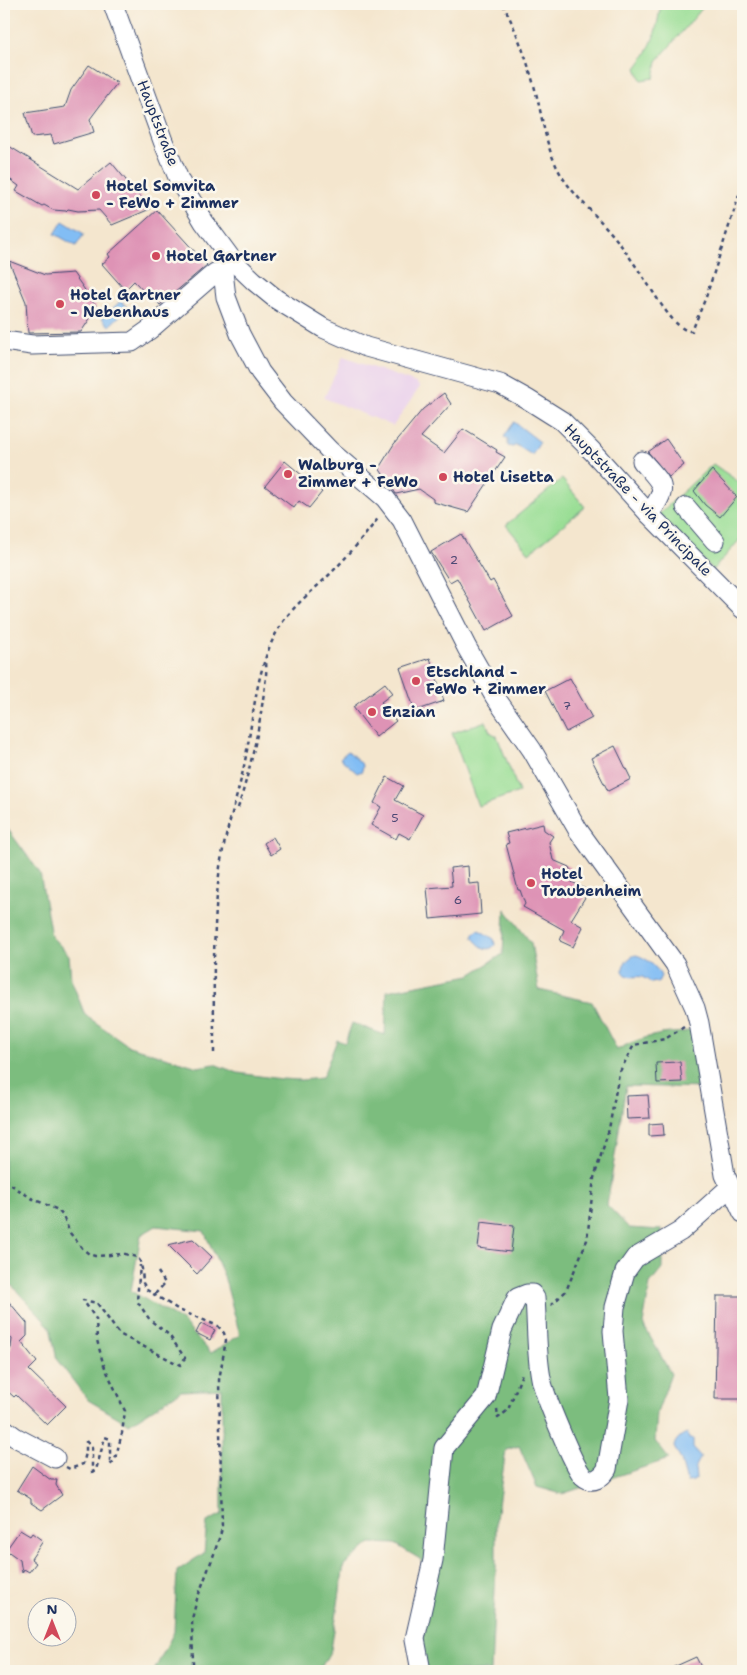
<svg xmlns="http://www.w3.org/2000/svg" width="747" height="1675" font-family="'Shantell Sans',sans-serif">
<rect width="100%" height="100%" fill="#fbf7ec"/>
<filter id="ink" filterUnits="userSpaceOnUse"><feTurbulence type="fractalNoise" baseFrequency=".02" numOctaves="2"/><feDisplacementMap in="SourceGraphic" scale="10" xChannelSelector="R" yChannelSelector="G"/><feConvolveMatrix kernelMatrix="1 2 1 2 8 2 1 2 1" color-interpolation-filters="sRGB"/></filter>
<filter id="wash" filterUnits="userSpaceOnUse"><feTurbulence type="fractalNoise" baseFrequency=".0096" numOctaves="4" result="noise"/><feDisplacementMap in="SourceGraphic" scale="20" xChannelSelector="R" yChannelSelector="G"/><feGaussianBlur stdDeviation="1.12" result="paint"/><feColorMatrix in="noise" values="0 0 0 0 0 0 0 0 0 0 0 0 0 0 0 0 0 1.4 0 .05"/><feComposite in="paint" operator="in"/></filter>
<g filter="url(#wash)">
<rect width="100%" height="100%" fill="#f4e6ce"/>
<polygon fill="#ead1ec" points="343,357 416,383 420,387 393,426 324,398"/>
<g fill="#9ade95" stroke="#5a867a">
<path d="M661 4H706L657 61 654 78 641 80 636 68C654 45 656 31 661 4Z"/>
<polygon points="713,464 743,485 743,536 713,570 659,514"/>
<polygon points="562,479 585,507 529,553 506,525"/>
<polygon points="486,721 490,732 497,736 519,792 478,806 452,733"/>
</g>
<path fill="#7bbd7e" stroke="#4b766e" fill-rule="evenodd" d="M4 824 40 873 51 936 69 955 71 979 85 1015 129 1046 198 1067 214 1064 238 1073 281 1079 301 1080 322 1078 337 1040 345 1043 352 1023 385 1035 387 991 470 975 503 954 505 909 531 943 539 990 592 1002 617 1050C632 1041 646 1037 662 1034 673 1032 684 1034 694 1028L705 1088 626 1086 607 1205 629 1228 662 1230V1269L650 1284 643 1324 671 1374 657 1413 655 1441 669 1459 562 1494 537 1487 519 1446 506 1450 496 1519V1569L491 1671H422L423 1629 432 1584 420 1559 395 1544 371 1543 344 1565 331 1650 319 1671H154L174 1632 177 1571 204 1553 207 1522 222 1514V1389L181 1391 129 1424 88 1400 57 1360 50 1327 4 1277ZM156 1226 204 1231 224 1276 240 1335 211 1353 182 1321 131 1291 141 1235Z"/>
<g fill="#82bdf4" stroke="#4e76a9">
<polygon points="63,221 84,234 76,246 55,234"/>
<polygon points="121,301 128,308 109,326 102,318"/>
<polygon points="514,422 540,442 532,455 516,445 513,447 508,446 508,439 504,437"/>
<polygon points="348,751 363,765 362,771 357,773 340,758"/>
<path d="M479 930 494 939 495 945C487 954 479 945 473 938V934Z"/>
<path d="M636 955C647 958 656 966 661 976L658 982 651 983C649 981 647 979 644 978 640 975 632 978 628 976 616 970 628 957 636 955Z"/>
<path d="M687 1433 689 1439H693V1448L701 1457 695 1468 696 1479 693 1481 687 1482 681 1460 674 1447C675 1440 681 1435 687 1433Z"/>
</g>
<g id="blocks">
<g fill="#de93b5">
<polygon points="89,65 117,83 90,119 94,132 54,144 51,135 32,137 25,113 65,107 71,90"/>
<polygon points="4,143 78,189 111,162 150,209 112,225 99,210 78,211 68,209 66,211 53,210 44,205 42,206 16,191 19,186 4,175"/>
<polygon points="157,210 207,265 160,305 155,300 154,302 134,281 125,290 102,264 110,257 108,254"/>
<polygon points="9,261 45,275 73,273 96,306 93,314 81,332 28,333 26,302"/>
<polygon points="444,393 451,404 421,437 444,453 463,429 497,450 496,452 505,457 468,512 433,502 433,499 419,489 396,494 379,468 394,444 423,409"/>
<polygon points="666,439 684,465 669,477 648,452"/>
<polygon points="285,461 322,492 309,508 299,501 294,508 265,486"/>
<polygon points="712,470 737,497 720,517 705,505 694,491"/>
<polygon points="461,534 490,582 493,580 513,616 486,631 457,578 450,582 431,552"/>
<polygon points="430,658 444,701 415,711 400,668"/>
<polygon points="570,678 592,718 566,732 545,691"/>
<polygon points="385,683 393,693 381,702 396,721 376,737 353,707"/>
<polygon points="615,746 631,779 608,791 591,758"/>
<polygon points="387,777 403,786 395,800 423,815 410,839 399,833 396,839 371,825 381,807 374,803"/>
<polygon points="543,824 544,830 553,836 549,842 553,860 569,867 571,871 572,882 589,891 571,920 583,927 573,947 560,941 564,930 523,907 525,904 520,890 518,890 506,844 509,843 506,833"/>
<polygon points="273,837 280,849 271,855 264,843"/>
<polygon points="468,866 469,884 479,883 481,914 430,919 427,888 452,886 450,868"/>
<polygon points="680,1062 682,1082 657,1083 656,1063"/>
<polygon points="648,1095 650,1118 627,1119 626,1096"/>
<polygon points="663,1123 664,1135 649,1136 649,1124"/>
<polygon points="481,1222 514,1226 511,1252 478,1248"/>
<polygon points="193,1239 212,1257 197,1274 168,1245"/>
<polygon points="4,1296 27,1323 27,1336 21,1342 37,1362 29,1370 66,1406 47,1425 16,1395 14,1397 4,1388 4,1356 11,1348 12,1339 4,1330"/>
<polygon points="717,1296 743,1296 743,1399 715,1399"/>
<polygon points="201,1323 215,1330 210,1340 196,1333"/>
<polygon points="32,1466 51,1480 57,1480 56,1485 62,1495 42,1510 31,1503 31,1499 17,1490"/>
<polygon points="20,1530 30,1536 32,1533 43,1541 31,1559 36,1563 29,1572 24,1569 22,1573 20,1560 6,1550"/>
<polygon points="696,1657 703,1671 665,1671"/>
</g>
</g>
</g>
<g filter="url(#ink)">
<use href="#blocks" fill-opacity="0" stroke="#3c4a6f" stroke-width="1"/>
<g fill="none" stroke-linecap="round" stroke-linejoin="round">
<defs>
<g id="minor">
<polyline points="113,4 163,141 180,182 204,222 232,260 254,281 276,299 323,328 366,347 500,384 527,399 562,421 592,451 649,514 743,609"/>
<polyline points="223,272 226,297 240,334 260,372 283,402 330,451 385,498 402,520 467,648 495,697 532,750 578,830 675,964 695,1008 699,1023 725,1175 743,1213"/>
<polyline points="4,341 32,345 132,342 149,330 209,278 215,273 223,272"/>
<path d="M642 461C664 486 669 486 649 514"/>
<polyline points="686,507 715,541"/>
<polyline points="4,1429 15,1437 55,1458"/>
<path d="M421 1671 415 1639 433 1560 444 1448 486 1397 502 1330 517 1298 527 1294H532L535 1298C537 1324 536 1352 541 1378 543 1392 574 1467 583 1476 593 1485 602 1477 607 1469L619 1399 613 1331 615 1307 625 1272 635 1258 681 1231 730 1187"/>
</g>
</defs>
<use href="#minor" stroke="#3c4a6f" stroke-width="21"/>
<g stroke="#3c4a6f" stroke-width="2.5" stroke-dasharray="4 4" stroke-linecap="butt">
<path d="M503 4C517 32 528 62 536 93 542 116 545 141 555 163 565 187 587 206 604 225 619 241 631 259 643 277 653 290 675 333 692 331L706 297 743 183"/>
<path d="M238 808C249 772 258 736 263 699 265 686 267 674 266 661"/>
<path d="M214 1053C214 991 212 929 220 867 225 831 238 797 245 761 254 715 256 663 282 623 295 604 314 590 330 574 347 557 364 537 379 517"/>
<polyline points="4,1180 31,1198 58,1210 63,1216 70,1233 83,1249 89,1254 95,1256 125,1254 137,1257 140,1261 142,1269 143,1283 147,1290 179,1310 218,1326 224,1333 226,1340 219,1380 222,1529 214,1554 197,1599 192,1619 193,1664 187,1671"/>
<polyline points="155,1294 165,1283 158,1272"/>
<polyline points="551,1305 566,1291 587,1240 594,1178 609,1129 619,1073 634,1045 665,1039 684,1027"/>
<polyline points="497,1409 498,1418 508,1410 523,1371"/>
<polyline points="86,1441 92,1448 92,1472 96,1470 105,1437 110,1439 110,1465 115,1460 122,1433 125,1411 103,1363 97,1340 96,1319 83,1300 97,1303 119,1334 180,1365 185,1358 169,1335 150,1320 137,1301 140,1265"/>
<polyline points="66,1467 70,1469 83,1464 86,1453 86,1441"/>
</g>
<use href="#minor" stroke="#fff" stroke-width="19"/>
</g>
</g>
<g fill="#d1495b" stroke="#fbf7ec" stroke-width="2">
<circle cx="96" cy="195" r="5"/>
<circle cx="156" cy="256" r="5"/>
<circle cx="60" cy="304" r="5"/>
<circle cx="288" cy="474" r="5"/>
<circle cx="443" cy="477" r="5"/>
<circle cx="416" cy="681" r="5"/>
<circle cx="372" cy="712" r="5"/>
<circle cx="531" cy="883" r="5"/>
</g>
<g text-anchor="middle" dominant-baseline="central" stroke-width="5" stroke-linejoin="round" paint-order="stroke">
<g font-size="12" fill="#4c4874">
<text x="454" y="560">2</text>
<text x="567" y="706">7</text>
<text x="395" y="818">5</text>
<text x="458" y="900">6</text>
</g>
<g font-size="15" fill="#1b2f5e" stroke="#fbf7ec">
<text transform="translate(158 123) rotate(69)">Hauptstraße</text>
<text transform="translate(638 500) rotate(46)">Hauptstraße - via Principale</text>
</g>
<g font-size="15" font-weight="bold" fill="#1b2f5e" stroke="#fbf7ec" text-anchor="start">
<text x="106" y="186">Hotel Somvita<tspan x="106" dy="17">- FeWo + Zimmer</tspan></text>
<text x="166" y="256">Hotel Gartner</text>
<text x="70" y="295">Hotel Gartner<tspan x="70" dy="17">- Nebenhaus</tspan></text>
<text x="298" y="465">Walburg -<tspan x="298" dy="17">Zimmer + FeWo</tspan></text>
<text x="453" y="477">Hotel Lisetta</text>
<text x="426" y="672">Etschland -<tspan x="426" dy="17">FeWo + Zimmer</tspan></text>
<text x="382" y="712">Enzian</text>
<text x="541" y="874">Hotel<tspan x="541" dy="17">Traubenheim</tspan></text>
</g>
</g>
<rect width="747" height="1675" fill="none" stroke="#fbf7ec" stroke-width="20"/>
<g transform="translate(52 1622)"><circle r="24" fill="#fbf7ec" stroke="#a1a7b3"/>
<path d="M0-4L9 19L0 12L-9 19Z" fill="#d1495b"/>
<text y="-8" font-size="14" font-weight="bold" text-anchor="middle" fill="#1b2f5e">N</text>
</g>
</svg>
